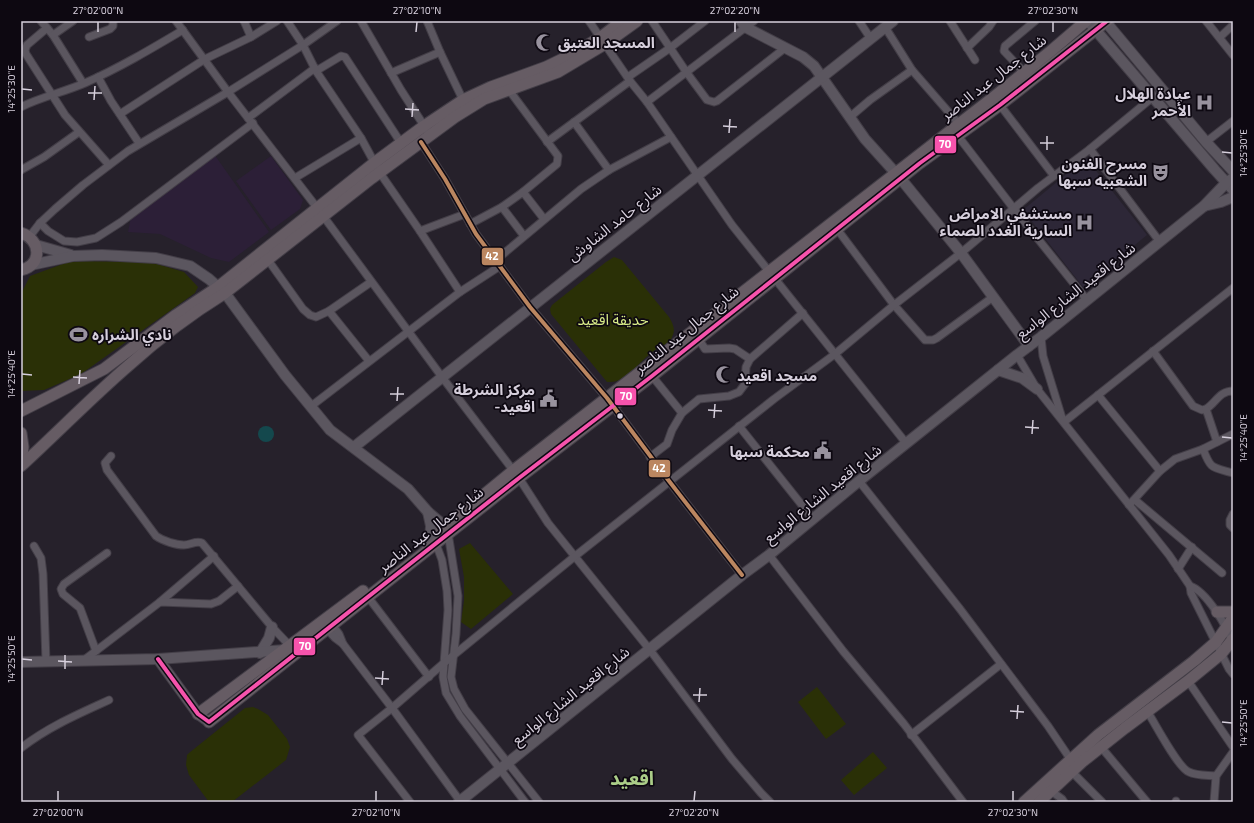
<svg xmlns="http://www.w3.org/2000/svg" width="1254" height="823" font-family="'Exo 2','Noto Sans Arabic',sans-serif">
<rect width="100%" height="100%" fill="#26212b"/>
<g fill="#2c1f37">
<polygon points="214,154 269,232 229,262 211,258 160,234 128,232 131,217"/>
<polygon points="271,156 303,200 300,209 271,230 236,181"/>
</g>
<polygon fill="#2d2737" points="1086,158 1147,235 1083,287 1023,210"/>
<g fill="#2a3006">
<path d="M614 257 622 260 669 317C673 324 676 330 672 337 670 344 661 346 655 350 642 359 633 373 619 380 615 382 612 382 607 382L551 314 550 309 552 305 606 262Z"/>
<polygon points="71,261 150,262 184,272 198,287 195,293 81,374 44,390 21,391 21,294 30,276"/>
<polygon points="470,543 513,594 471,629 461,622 464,601 464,577 459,549"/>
<polygon points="817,687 846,724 826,739 798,702"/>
<polygon points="253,707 258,709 268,715 287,739 290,747 286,760 232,802 209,802 189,775 186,765 187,755 189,753 245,708"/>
<polygon points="873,752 887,768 854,795 841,780"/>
</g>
<circle fill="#14484d" cx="266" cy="434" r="8"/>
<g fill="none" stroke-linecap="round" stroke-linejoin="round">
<defs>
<g id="street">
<polyline points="41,21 53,35 83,83"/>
<polyline points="176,21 228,92 318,209 442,377 519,478 548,523 650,650 732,759 761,793 770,802"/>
<polyline points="244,21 251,37"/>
<polyline points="287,21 303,45 316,71 361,138 380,173 420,231 460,292"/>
<polyline points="361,21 401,90 430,135"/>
<polyline points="427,21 440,52 463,100"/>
<polyline points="589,21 630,81 647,102 732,225 906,443"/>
<polyline points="652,21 687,73 707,100 714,102 717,101 785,48"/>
<polyline points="859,21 871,39"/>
<polyline points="950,21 975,60"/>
<polyline points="1206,21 1233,55"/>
<polyline points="885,27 912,70 959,124"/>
<polyline points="47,28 27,45 25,50 26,54 65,115 109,165"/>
<polyline points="53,35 73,21"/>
<polyline points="89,37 110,29 113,26 113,21"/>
<polyline points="1220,37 1233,25"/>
<polyline points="967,48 989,27 993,21"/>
<polyline points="316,71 341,56 345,57 401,143"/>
<polyline points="1024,72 1004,51 1005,46 1035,21"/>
<polyline points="391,73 440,52"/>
<polyline points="98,77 111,101 139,143"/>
<polyline points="628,77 670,48 705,21"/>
<polyline points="647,102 754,21"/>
<polyline points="1000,105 1054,176"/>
<path d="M21 107C41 97 64 92 85 83 119 68 151 49 183 30"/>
<polyline points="120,114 205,59 251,37 277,21"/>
<polyline points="850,117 870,100 912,70"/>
<polyline points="248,118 315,68"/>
<polyline points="574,122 609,170"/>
<polyline points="958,136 1014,209 1087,300"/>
<polyline points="421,142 445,179 476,234 530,307 607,398 669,481 742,575"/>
<polyline points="547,142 630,81"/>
<polyline points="1206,142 1233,121"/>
<polyline points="1090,149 1160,242"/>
<polyline points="21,170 44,157 79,132"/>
<polyline points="295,178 361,138"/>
<polyline points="523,192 544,219"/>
<polyline points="502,207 524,236"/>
<polyline points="40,223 48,231 64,241 77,242 96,238 121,222 253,123"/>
<polyline points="470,224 502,207 523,192 557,164 558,156 509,90"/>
<polyline points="837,229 894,305 925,340 933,340 937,338 993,297"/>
<polyline points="420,231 465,214"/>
<polyline points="30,236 40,223 55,209 83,185 128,151 228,92 303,45 337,21"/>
<polyline points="268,260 303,309 310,315 316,317 329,311 371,282"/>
<polyline points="496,260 581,189 609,170 671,137"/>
<polyline points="329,311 369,361"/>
<polyline points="1041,337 1043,356 1062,418"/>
<polyline points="698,338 705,349 729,348 735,349 750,359"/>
<path d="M1153 351 1193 406 1202 410 1206 409C1216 403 1219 391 1233 391"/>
<polyline points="1017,355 1037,389 1169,555 1190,586 1191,593 1229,669 1233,674"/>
<polyline points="652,376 682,413"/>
<polyline points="1098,395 1160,471"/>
<polyline points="310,407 460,292 500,266"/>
<polyline points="1206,409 1217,442"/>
<polyline points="1064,422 1233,288"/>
<polyline points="739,426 813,519"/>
<path d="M1203 449C1211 470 1212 467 1233 473"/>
<path d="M111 456 105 463 107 470 156 536C163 541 176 545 184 545 191 545 196 540 202 543L272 627 290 646"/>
<polyline points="650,457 667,444 672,430 682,413 699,399 729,396 739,392 745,384 746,367 750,359 803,313"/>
<polyline points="859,481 960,609 1048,726 1073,763"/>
<polyline points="1135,500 1222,573"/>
<polyline points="1129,505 1160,471 1175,459 1203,449 1233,434"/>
<polyline points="1233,514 1230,520 1230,525 1233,528"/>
<polyline points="448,533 458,596 456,634 451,677 454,689 465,709 539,802"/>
<polyline points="436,544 442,560 447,591 448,610 443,677 446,693 460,716 525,802"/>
<polyline points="34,546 41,558 43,574 46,662"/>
<polyline points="769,555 843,651 904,724 963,802"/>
<polyline points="1178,569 1192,547"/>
<path d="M1190 586C1206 591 1228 627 1232 643"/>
<polyline points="368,597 429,677"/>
<polyline points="160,602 214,556"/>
<polyline points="330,622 339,634 343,644 392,708 460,801"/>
<polyline points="325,627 335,638 343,644"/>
<polyline points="96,651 80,608 63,594 61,589 64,584 107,553"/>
<polyline points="84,660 160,602 211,604 219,601 238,586"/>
<polyline points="1188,681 1233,747"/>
<path d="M1147 711C1155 723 1178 768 1189 772 1197 776 1208 775 1216 776"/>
<polyline points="911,735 1001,664"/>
<polyline points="1101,747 1147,802"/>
<path d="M21 748C48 727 78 714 109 700"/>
<polyline points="1071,771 1102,802"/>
<polyline points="1051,791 1062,799 1064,802"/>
<polyline points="410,802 358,735 392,708 444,663 574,557 774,399 835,354 894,305 961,253 1038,188 1090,149 1153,97"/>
<polyline points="1176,802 1176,801"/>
<polyline points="1214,802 1216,776 1233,752"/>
</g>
<g id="secondary">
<polyline points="741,21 745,27 803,57 814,66 865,139 901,179 961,253 1029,346"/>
<polyline points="1088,21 1215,170 1233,190"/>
<polyline points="1105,21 1206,142 1233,171"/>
<polyline points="1204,206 1221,202 1233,197"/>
<polyline points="36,245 71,255"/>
<polyline points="31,265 73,256 102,255 156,258 190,266 209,279 225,293 285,375 330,430 408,489 428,512 441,523 448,533"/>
<polyline points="998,370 1022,378 1037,389"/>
<polyline points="354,447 893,21"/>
<polyline points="428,512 431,526 430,539"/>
<polyline points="260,653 269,638 272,627"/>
<polyline points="158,659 198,714 209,722"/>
<polyline points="21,662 158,659 285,650"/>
<polyline points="459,802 742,575 769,555 859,481 1017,355 1041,337 1204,206 1226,183 1233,178"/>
</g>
<g id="primary">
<path d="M21 233C41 239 43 265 21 270"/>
<polyline points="21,411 104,369 176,315 218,287 374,163 424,126 463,100 491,87 546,67 573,54 601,37 622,21"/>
<polyline points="21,433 23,447 21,464"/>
<path d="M21 466C57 433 91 398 128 366 158 339 191 314 225 293L372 178 455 117 484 99 558 72 605 44 637 21"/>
<polyline points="441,530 514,470 995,96 1051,51 1086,21"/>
<polyline points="1217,612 1233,612"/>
<polyline points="198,714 363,591"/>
<polyline points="209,722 519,478 652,376 920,163 1000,105 1107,21"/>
<polyline points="1024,802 1098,735 1194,661 1216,642 1233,618"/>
<polyline points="1039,802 1082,762 1125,728 1188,681 1221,654 1233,639"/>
</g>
</defs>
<use href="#street" stroke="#433e47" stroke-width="9"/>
<use href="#secondary" stroke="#433e47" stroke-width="12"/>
<use href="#primary" stroke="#433e47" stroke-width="13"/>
<use href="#street" stroke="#5b565f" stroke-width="7"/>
<use href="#secondary" stroke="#5b565f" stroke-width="10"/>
<use href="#primary" stroke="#665c64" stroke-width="11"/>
<defs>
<polyline id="bus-1" points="421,142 445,179 476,234 530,307 607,398 669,481 742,575"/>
<polyline id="bus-2" points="158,659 198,714 209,722 519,478 652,376 920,163 1000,105 1107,21"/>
</defs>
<use href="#bus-1" stroke="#0d0811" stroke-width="7"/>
<use href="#bus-2" stroke="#0d0811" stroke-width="7"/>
<use href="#bus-1" stroke="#bb8660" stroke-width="4"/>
<use href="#bus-2" stroke="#f653ac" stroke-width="4"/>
</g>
<path fill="none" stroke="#d6cfdc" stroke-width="1.5" d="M98 32V22M416 32 417 22M735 32V22M1053 32V22M22 89 32 90M88 93H102M94 100 95 86M405 109 419 110M412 117 413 103M723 126 737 127M729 133 730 119M1040 143H1054M1047 150V136M1222 152 1232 153M22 374 32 375M73 377 87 378M79 384 80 370M390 394H404M397 401 398 387M708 410 722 411M714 418 715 404M1025 427 1039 428M1032 434 1033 420M1222 437 1232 438M22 659 32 660M58 661 72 662M65 669V655M375 678 389 679M382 685 383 671M693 695H707M699 702 700 688M1010 711 1024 712M1017 719 1018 705M1222 722 1232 723M58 801V791M376 801V791M694 801 695 791M1013 801V791"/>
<defs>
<symbol id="mosque-bare" viewBox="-9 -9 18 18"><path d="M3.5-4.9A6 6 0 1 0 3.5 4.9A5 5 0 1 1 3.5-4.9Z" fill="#98929e" stroke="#0d0811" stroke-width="2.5" paint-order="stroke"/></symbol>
<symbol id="hospital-bare" viewBox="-9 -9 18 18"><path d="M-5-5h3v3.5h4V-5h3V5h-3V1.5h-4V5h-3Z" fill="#98929e" stroke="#0d0811" stroke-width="2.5" paint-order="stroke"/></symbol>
<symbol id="theatre-bare" viewBox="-9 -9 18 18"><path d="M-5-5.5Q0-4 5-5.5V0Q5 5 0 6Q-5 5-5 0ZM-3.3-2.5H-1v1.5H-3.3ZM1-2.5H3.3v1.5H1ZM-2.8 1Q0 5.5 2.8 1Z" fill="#98929e" stroke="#0d0811" stroke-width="2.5" paint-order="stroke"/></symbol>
<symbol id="stadium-bare" viewBox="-9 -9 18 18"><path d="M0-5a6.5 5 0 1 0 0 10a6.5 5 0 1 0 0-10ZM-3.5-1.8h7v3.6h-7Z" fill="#98929e" stroke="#0d0811" stroke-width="2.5" paint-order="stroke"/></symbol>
<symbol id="civic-bare" viewBox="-9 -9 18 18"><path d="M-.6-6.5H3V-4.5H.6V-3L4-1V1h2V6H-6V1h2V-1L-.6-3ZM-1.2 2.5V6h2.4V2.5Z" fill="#98929e" stroke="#0d0811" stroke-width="2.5" paint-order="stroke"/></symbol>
</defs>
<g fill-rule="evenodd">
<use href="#mosque-bare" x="532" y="30" width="25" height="25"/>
<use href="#hospital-bare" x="1192" y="90" width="25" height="25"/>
<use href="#theatre-bare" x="1148" y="160" width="25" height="25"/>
<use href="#hospital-bare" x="1072" y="210" width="25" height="25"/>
<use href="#stadium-bare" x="66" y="322" width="25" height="25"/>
<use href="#mosque-bare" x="712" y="362" width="25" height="25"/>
<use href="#civic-bare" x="536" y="386" width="25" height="25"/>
<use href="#civic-bare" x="810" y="438" width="25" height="25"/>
</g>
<circle fill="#d6cfdc" stroke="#0d0811" stroke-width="1.5" cx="620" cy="416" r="3.5"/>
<g text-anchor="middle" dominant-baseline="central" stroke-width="3.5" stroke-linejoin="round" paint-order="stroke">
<g font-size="15" font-weight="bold" fill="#d6cfdc" stroke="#0d0811" text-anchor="end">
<text x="558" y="42" text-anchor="start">المسجد العتيق</text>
<text x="1191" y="93">عيادة الهلال<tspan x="1191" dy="17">الأحمر</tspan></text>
<text x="1147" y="163">مسرح الفنون<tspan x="1147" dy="17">الشعبيه سبها</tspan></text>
<text x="1072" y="213">مستشفي الامراض<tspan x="1072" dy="17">السارية الغدد الصماء</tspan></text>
<text x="92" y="334" text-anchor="start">نادي الشراره</text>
<text x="737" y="375" text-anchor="start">مسجد اقعيد</text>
<text x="535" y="389">مركز الشرطة<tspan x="535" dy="17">-اقعيد</tspan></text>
<text x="810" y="451">محكمة سبها</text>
</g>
<g font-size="15" fill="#d6cfdc" stroke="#0d0811">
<text transform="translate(993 77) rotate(-38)">شارع جمال عبد الناصر</text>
<text transform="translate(614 222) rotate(-38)">شارع حامد الشاوش</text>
<text transform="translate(1075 290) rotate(-38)">شارع اقعيد الشارع الواسع</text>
<text transform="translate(686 329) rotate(-39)">شارع جمال عبد الناصر</text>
<text transform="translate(822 493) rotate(-39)">شارع اقعيد الشارع الواسع</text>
<text transform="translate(430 529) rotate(-38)">شارع جمال عبد الناصر</text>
<text transform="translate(570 695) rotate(-39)">شارع اقعيد الشارع الواسع</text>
</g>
<g font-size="15" fill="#d9ec88" stroke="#0d0811">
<text x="613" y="319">حديقة اقعيد</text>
</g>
<g font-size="19" font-weight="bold" fill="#abcd88" stroke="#0d0811">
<text x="632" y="777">اقعيد</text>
</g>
</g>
<g stroke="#0d0811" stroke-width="1.5">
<rect x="934" y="135" width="23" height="19" rx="4" fill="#f653ac"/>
<rect x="481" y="247" width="23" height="19" rx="4" fill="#bb8660"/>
<rect x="614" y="387" width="23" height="19" rx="4" fill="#f653ac"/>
<rect x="648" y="459" width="23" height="19" rx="4" fill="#bb8660"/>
<rect x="293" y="637" width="23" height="19" rx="4" fill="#f653ac"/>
</g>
<g font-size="11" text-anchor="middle" font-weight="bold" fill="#fff">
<text x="945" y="148">70</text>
<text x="492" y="260">42</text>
<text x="626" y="400">70</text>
<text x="659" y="472">42</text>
<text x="305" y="650">70</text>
</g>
<rect width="1254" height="823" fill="none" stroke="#0d0811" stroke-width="44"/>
<rect x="22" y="22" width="1210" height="779" fill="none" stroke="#d6cfdc" stroke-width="1.5"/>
<g font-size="10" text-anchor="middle" fill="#d6cfdc">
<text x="98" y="14">27°02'00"N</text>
<text x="417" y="14">27°02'10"N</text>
<text x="735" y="14">27°02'20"N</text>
<text x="1053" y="14">27°02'30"N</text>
<text transform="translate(11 89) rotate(-90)" y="4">14°25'30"E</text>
<text transform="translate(1243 153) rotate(-90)" y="4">14°25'30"E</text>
<text transform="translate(11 374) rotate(-90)" y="4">14°25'40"E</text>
<text transform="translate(1243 438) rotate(-90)" y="4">14°25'40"E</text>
<text transform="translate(11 659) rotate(-90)" y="4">14°25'50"E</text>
<text transform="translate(1243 723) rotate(-90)" y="4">14°25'50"E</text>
<text x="58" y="816">27°02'00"N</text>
<text x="376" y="816">27°02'10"N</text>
<text x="694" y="816">27°02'20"N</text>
<text x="1013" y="816">27°02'30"N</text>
</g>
</svg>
